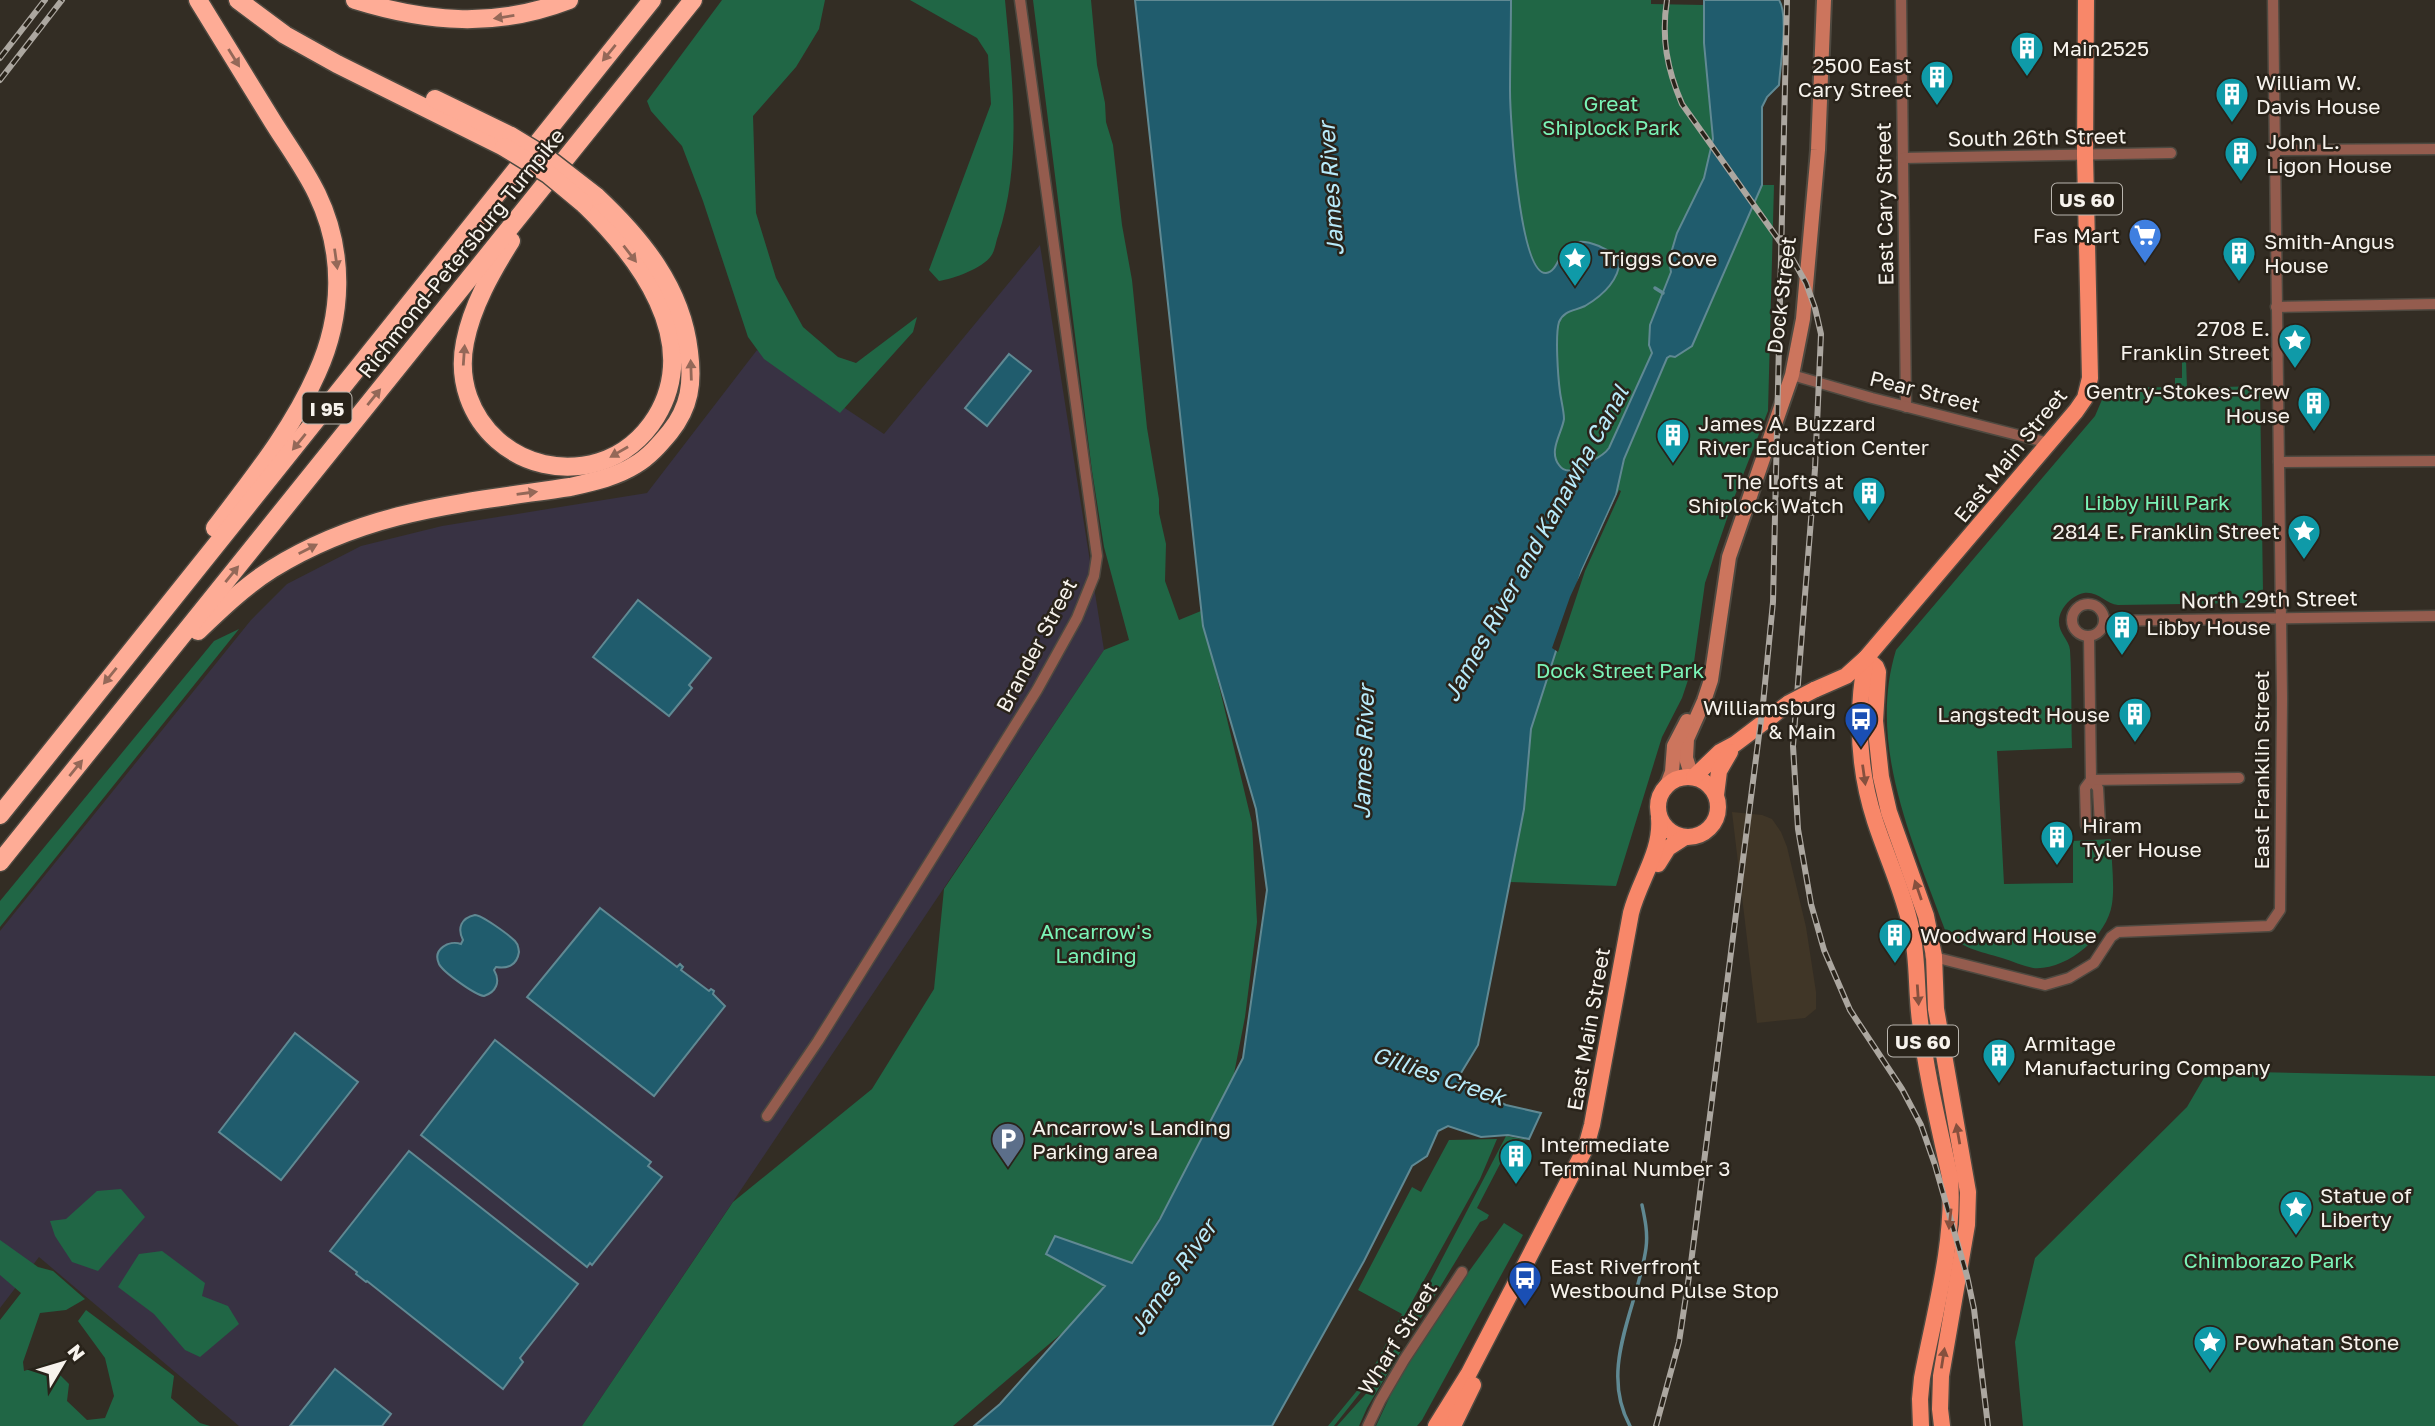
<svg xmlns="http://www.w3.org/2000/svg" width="2435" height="1426" font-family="'Golos Text',sans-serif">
<rect width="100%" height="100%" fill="#332d24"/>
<polygon fill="#403627" points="1732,812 1762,815 1772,819 1781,832 1787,847 1806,927 1816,992 1816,1009 1805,1018 1757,1023"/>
<polygon fill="#383243" points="1040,245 1104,650 582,1426 239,1426 39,1257 0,1308 0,931 251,620 287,584 361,546 442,526 647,493 757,350 884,434"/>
<g fill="#206645">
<polygon points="722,0 825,0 819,29 796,67 753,116 756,213 776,278 803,327 838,357 856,363 917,317 913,332 840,413 764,359 748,337 703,201 682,146 651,111 647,101"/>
<path d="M910 0H1005C1012 77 1023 161 998 236 996 241 995 251 991 256 983 268 953 279 939 281L929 270 991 104 988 55 977 38Z"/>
<polygon points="1033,0 1091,0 1097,65 1105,103 1106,122 1113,145 1122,225 1132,280 1147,428 1159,499 1159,513 1166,544 1165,581 1179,620 1201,611 1252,823 1257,922 1245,1017 1228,1105 1132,1263 1055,1237 1046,1254 1106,1285 1075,1322 953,1426 582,1426 733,1202 872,1089 934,989 944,889 1104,650 1129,640 1104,547 1092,471"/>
<path d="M1511 0H1651V4L1704 5V43L1713 139 1704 178 1677 233 1669 260 1671 271 1652 353 1609 448 1605 454 1576 470 1565 471 1559 465 1555 456 1557 437 1564 419 1558 379 1557 329 1561 318 1566 313 1587 305 1608 288 1616 256C1605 248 1582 235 1569 245 1560 252 1557 265 1549 273 1544 273 1542 274 1539 271 1519 256 1511 120 1510 92 1510 61 1511 31 1511 0Z"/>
<polygon points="1762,185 1774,185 1768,411 1734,498 1705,583 1694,662 1682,698 1662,737 1616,886 1510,882 1524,809 1531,729 1582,570 1616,495 1624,459 1667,358 1692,346"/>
<path d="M2182 358 2186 359 2187 388 2260 386 2263 592 2251 603 2118 605C2106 604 2098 591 2084 593 2072 595 2060 608 2059 620 2058 633 2069 639 2070 650 2072 682 2071 716 2072 748L1997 751 2004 884 2073 883V841L2111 839C2111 860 2115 884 2112 904 2107 937 2066 971 2033 968 2023 966 2012 961 2002 958 1979 951 1961 949 1945 930 1913 842 1867 745 1896 650L2095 416 2107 388 2175 387V378H2182Z"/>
<polygon points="239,629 0,927 0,901 214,641"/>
<polygon points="2208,1071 2435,1076 2435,1426 2023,1426 2015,1342 2035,1258 2187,1107"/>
<path d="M1506 1136 1528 1140 1512 1141 1477 1208 1489 1215 1487 1219 1480 1222C1457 1258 1436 1295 1413 1330L1408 1332 1405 1330Z"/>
<polygon points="1497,1139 1480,1179 1398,1327 1397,1323 1402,1314 1358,1290 1412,1187 1421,1192 1449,1140"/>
<polygon points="121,1189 145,1217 98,1271 72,1262 55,1236 50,1221 66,1219 97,1191"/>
<polygon points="1504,1223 1523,1235 1422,1420 1417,1426 1376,1426 1397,1381 1441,1310"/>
<polygon points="0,1240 38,1267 53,1271 85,1299 66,1310 40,1313 23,1362 24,1371 48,1363 69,1384 67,1401 87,1420 105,1418 114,1396 105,1358 78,1321 86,1310 174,1376 171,1398 200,1423 210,1426 0,1426 0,1320 21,1293 0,1275"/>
<polygon points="162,1251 205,1283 202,1296 228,1306 239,1324 200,1357 185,1350 154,1314 118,1287 139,1254"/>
<polygon points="1387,1342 1390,1343 1372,1378 1334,1426 1328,1426 1369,1376"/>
<polygon points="1397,1345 1401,1351 1367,1408 1359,1426 1337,1426 1373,1386"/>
</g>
<g fill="#205c6d" stroke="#608993" stroke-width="2">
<path d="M1135 0H1511C1511 30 1510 60 1510 91 1510 114 1519 275 1546 273 1564 271 1556 228 1599 246 1607 250 1615 253 1620 261 1618 281 1602 296 1585 306 1575 311 1564 310 1559 322 1555 335 1558 377 1560 392 1561 400 1564 411 1564 419 1562 433 1548 451 1559 465 1565 474 1575 470 1583 466 1592 460 1603 457 1609 448L1652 353 1649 345 1650 325 1671 272 1669 260 1677 233 1704 178 1713 139 1704 43V0H1779C1789 15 1780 66 1779 85L1767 97 1762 107V185L1692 346 1675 357 1670 356 1667 358 1624 459 1616 495 1582 570 1531 729 1524 809 1478 1045 1458 1078 1460 1085 1506 1105 1541 1113 1529 1139 1508 1135 1481 1137 1448 1126 1438 1131 1427 1156 1412 1166 1364 1261 1272 1426H974L1000 1404 1105 1286 1046 1254 1055 1236 1132 1263 1160 1219 1243 1058 1267 890 1256 809 1203 626Z"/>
<polygon points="1009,354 1031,371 987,426 965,408"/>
<polygon points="638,600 711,658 689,685 692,688 669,716 593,657"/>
<polygon points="600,908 677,967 680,964 683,967 681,970 709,991 711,989 714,991 713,994 725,1006 654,1096 527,997"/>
<path d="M475 915C482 915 509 935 515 941 519 945 518 947 519 952 517 965 508 969 496 967L494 970C501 982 496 992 484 996 475 995 443 972 439 964 432 949 449 940 461 944L463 940C457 928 461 918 475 915Z"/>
<polygon points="295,1033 358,1082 281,1180 219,1132"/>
<polygon points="495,1040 651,1162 648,1166 662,1177 592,1265 590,1263 587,1267 421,1135"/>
<polygon points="409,1151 578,1284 520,1358 523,1362 503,1389 367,1281 366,1282 356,1274 357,1272 330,1251"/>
<polygon points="335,1369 391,1414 382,1426 290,1426"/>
</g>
<polygon fill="#332d24" points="1619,490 1621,491 1619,496 1585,571 1558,652 1552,648 1570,597"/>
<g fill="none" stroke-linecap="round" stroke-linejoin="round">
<g stroke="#608993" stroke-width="3.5">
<polyline points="1655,288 1663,293"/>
<path d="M1630 1426C1598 1368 1638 1307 1646 1248 1648 1233 1645 1219 1642 1205"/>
</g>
<defs>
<g id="minor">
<polyline points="1901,0 1906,407"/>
<polyline points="2275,150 2435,149"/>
<polyline points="1903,158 2171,153"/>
<polyline points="2276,307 2435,304"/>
<polyline points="1792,375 1872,398 2049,443"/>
<polyline points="2279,462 2435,461"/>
<circle cx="2088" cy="620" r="16"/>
<polyline points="2104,621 2435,616"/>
<polyline points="2089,637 2091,780 2085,788 2086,825 2100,825 2098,788 2091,780"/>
<polyline points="2091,780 2239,778"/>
<polyline points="1930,956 2045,985 2069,978 2094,963 2111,937 2118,932 2269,926 2280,910 2282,698 2273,0"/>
<polyline points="767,1116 818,1041 1037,690 1077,618 1094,576 1097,556 1020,0"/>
<polyline points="1368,1426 1380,1401 1404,1360 1462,1272"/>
</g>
<g id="secondary">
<polyline points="1692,777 1686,758 1687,739 1704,701 1711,680 1729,557 1792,375 1803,319 1818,150 1824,0"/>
<polyline points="1667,785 1672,772 1674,746 1687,721"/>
</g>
<g id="primary">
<polyline points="1866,658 1876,667 1878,672 1875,721 1881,777 1889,812 1926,916 1934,956 1936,1009 1968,1192 1967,1225 1941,1376 1940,1409 1942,1426"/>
<path d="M1866 658C1856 712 1858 769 1875 821 1887 858 1904 893 1912 932 1918 961 1916 991 1920 1021 1926 1074 1939 1126 1950 1177 1955 1241 1934 1315 1922 1378L1920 1399 1921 1426"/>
<polyline points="1814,690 1846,676 1866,658 2076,411 2085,398 2090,378 2085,155 2086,0"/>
<circle cx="1688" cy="807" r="30"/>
<polyline points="1694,777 1720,752 1735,744 1789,703"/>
<polyline points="1716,795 1719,771 1730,752"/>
<polyline points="1658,864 1668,848 1685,837"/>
<path d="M1436 1426 1469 1373 1586 1147 1592 1125 1631 913C1639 881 1662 852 1659 818"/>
<polyline points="1453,1426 1473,1385"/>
</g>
<g id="motorway">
<path d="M198 0C223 41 248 81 273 122 288 146 305 169 317 194 345 252 343 316 317 373 292 430 252 479 215 528"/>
<polyline points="238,0 285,35 337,64 504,147"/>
<path d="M355 0C429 23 496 28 569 0"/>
<polyline points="435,99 511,136"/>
<path d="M511 241C492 271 472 306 465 342 449 421 523 485 599 462 623 455 643 438 656 417 703 340 638 256 584 204"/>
<path d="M198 631C221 609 245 586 272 569 367 510 463 503 570 487 592 482 616 477 635 465 649 457 660 444 670 432 690 407 693 383 689 352 682 288 642 239 596 196"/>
<polyline points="0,815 652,0"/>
<polyline points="0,862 693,0"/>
</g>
</defs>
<use href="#minor" stroke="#4e4940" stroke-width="13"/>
<use href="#secondary" stroke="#4e4940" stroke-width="18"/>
<use href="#primary" stroke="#4e4940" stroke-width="19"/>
<use href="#motorway" stroke="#4e4940" stroke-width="21"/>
<use href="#minor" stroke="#945c4e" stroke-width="10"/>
<use href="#secondary" stroke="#cc755d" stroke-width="14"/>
<use href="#primary" stroke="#f88769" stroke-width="16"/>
<use href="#motorway" stroke="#feac96" stroke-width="18"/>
<defs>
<g id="rail">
<path d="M1667 0C1661 38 1667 69 1682 104L1793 260 1806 283 1815 308 1821 334 1815 469 1793 746 1798 829 1811 904 1824 950 1850 1010 1902 1089 1921 1125 1935 1165 1967 1276 1974 1309 1988 1426"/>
<polyline points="0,58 45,0"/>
<polyline points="0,80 62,0"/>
<polyline points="1656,1426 1679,1342 1691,1263 1763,704 1773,602 1787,0"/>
</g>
</defs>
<use href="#rail" stroke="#aca7a0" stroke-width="6"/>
<use href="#rail" stroke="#29231a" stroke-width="3.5" stroke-dasharray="10" stroke-linecap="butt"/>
<defs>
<polyline id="primary-bridge" points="1789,703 1814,690"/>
<g id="motorway-bridge">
<polyline points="511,136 547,158 596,196"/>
<polyline points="504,147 548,174 584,204"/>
</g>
</defs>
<use href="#primary-bridge" stroke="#4e4940" stroke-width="19" stroke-linecap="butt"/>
<use href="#motorway-bridge" stroke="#4e4940" stroke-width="21" stroke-linecap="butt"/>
<use href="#primary-bridge" stroke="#f88769" stroke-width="16"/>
<use href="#motorway-bridge" stroke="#feac96" stroke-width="18"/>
</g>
<defs><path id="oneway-solid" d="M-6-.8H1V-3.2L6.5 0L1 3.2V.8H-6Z" transform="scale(1.75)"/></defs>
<g fill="#946858">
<use href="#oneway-solid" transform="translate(504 17) rotate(171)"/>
<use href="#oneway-solid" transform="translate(609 53) rotate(129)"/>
<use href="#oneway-solid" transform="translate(234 58) rotate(58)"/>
<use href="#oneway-solid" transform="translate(630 254) rotate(52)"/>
<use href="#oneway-solid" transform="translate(336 259) rotate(82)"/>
<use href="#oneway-solid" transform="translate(464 355) rotate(-86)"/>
<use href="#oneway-solid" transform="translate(691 370) rotate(-92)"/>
<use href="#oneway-solid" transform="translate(374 397) rotate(-51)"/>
<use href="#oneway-solid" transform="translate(299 442) rotate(129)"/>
<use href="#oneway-solid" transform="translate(619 452) rotate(150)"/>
<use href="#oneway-solid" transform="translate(527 493) rotate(-8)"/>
<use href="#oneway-solid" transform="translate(308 549) rotate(-27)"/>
<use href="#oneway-solid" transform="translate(232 574) rotate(-51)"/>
<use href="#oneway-solid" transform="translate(110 676) rotate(129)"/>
<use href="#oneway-solid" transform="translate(76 768) rotate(-51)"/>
</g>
<g fill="#86503e">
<use href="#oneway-solid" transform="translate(1864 775) rotate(82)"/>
<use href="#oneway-solid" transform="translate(1918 890) rotate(-109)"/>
<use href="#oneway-solid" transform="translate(1918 995) rotate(86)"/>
<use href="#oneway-solid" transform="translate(1958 1134) rotate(-100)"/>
<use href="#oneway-solid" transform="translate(1950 1219) rotate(96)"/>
<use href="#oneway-solid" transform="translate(1943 1358) rotate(-81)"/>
</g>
<defs>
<symbol id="building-pin" viewBox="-11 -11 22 30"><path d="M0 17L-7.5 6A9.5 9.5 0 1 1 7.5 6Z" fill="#0f9aa8" stroke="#29231a"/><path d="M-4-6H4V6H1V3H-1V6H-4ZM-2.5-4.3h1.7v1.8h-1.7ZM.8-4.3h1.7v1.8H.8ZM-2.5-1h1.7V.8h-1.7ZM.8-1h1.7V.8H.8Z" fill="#fff"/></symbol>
<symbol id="supermarket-pin" viewBox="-11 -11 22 30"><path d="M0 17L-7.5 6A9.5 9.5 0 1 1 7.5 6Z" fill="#3f7fe0" stroke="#29231a"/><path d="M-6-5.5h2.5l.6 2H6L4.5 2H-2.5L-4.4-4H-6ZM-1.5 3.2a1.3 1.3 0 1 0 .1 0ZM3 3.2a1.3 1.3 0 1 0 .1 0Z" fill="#fff"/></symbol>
<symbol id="sight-pin" viewBox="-11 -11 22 30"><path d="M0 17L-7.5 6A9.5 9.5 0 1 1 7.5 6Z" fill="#0f9aa8" stroke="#29231a"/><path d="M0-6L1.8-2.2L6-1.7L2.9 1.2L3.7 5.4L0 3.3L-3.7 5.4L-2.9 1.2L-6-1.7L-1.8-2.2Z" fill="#fff"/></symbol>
<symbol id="bus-pin" viewBox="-11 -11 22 30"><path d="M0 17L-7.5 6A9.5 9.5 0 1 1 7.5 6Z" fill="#1a4fb4" stroke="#29231a"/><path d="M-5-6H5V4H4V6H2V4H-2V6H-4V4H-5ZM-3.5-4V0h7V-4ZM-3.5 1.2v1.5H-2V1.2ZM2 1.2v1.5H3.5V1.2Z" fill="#fff"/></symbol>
<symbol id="parking-pin" viewBox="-11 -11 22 30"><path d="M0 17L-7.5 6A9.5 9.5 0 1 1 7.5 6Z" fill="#5c6f8a" stroke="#29231a"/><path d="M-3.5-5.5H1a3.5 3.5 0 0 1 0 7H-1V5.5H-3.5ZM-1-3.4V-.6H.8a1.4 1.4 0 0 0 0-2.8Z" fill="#fff"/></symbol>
</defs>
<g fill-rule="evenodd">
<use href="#building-pin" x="2008" y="29" width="38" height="52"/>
<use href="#building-pin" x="1918" y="58" width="38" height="52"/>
<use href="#building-pin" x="2213" y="75" width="38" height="52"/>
<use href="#building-pin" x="2222" y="134" width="38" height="52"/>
<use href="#supermarket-pin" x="2126" y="216" width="38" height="52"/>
<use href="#building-pin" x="2220" y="234" width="38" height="52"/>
<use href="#sight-pin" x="1556" y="239" width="38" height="52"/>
<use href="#sight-pin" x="2276" y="321" width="38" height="52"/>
<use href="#building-pin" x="2295" y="384" width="38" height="52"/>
<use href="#building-pin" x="1654" y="416" width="38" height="52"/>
<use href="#building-pin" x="1850" y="474" width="38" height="52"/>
<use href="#sight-pin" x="2285" y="512" width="38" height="52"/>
<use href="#building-pin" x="2103" y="608" width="38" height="52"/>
<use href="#building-pin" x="2116" y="695" width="38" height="52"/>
<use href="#bus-pin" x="1842" y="700" width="38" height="52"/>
<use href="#building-pin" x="2038" y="818" width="38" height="52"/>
<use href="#building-pin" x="1876" y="916" width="38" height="52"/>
<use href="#building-pin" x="1980" y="1036" width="38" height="52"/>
<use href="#parking-pin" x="989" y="1120" width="38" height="52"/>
<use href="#building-pin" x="1497" y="1137" width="38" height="52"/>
<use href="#sight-pin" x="2277" y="1188" width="38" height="52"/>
<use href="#bus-pin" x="1506" y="1259" width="38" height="52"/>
<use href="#sight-pin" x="2191" y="1323" width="38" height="52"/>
</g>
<g text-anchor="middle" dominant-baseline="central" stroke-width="5" stroke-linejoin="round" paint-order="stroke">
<g fill="#29231a" stroke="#b9b5ae" stroke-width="2">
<rect x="2052" y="183.5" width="70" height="31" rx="5"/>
<rect x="302.5" y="392.5" width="49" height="31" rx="5"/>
<rect x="1888" y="1025.5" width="70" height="31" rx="5"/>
</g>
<g font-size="19" font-weight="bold" fill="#f7f3ed">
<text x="2087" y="199">US 60</text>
<text x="327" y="408">I 95</text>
<text x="1923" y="1041">US 60</text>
</g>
<g font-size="21" fill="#f7f3ed" stroke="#29231a" text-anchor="start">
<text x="2052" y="48">Main2525</text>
<text x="1912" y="65" text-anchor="end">2500 East<tspan x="1912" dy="24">Cary Street</tspan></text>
<text x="2256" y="82">William W.<tspan x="2256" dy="24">Davis House</tspan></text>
<text x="2266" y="141">John L.<tspan x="2266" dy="24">Ligon House</tspan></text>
<text x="2120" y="235" text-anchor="end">Fas Mart</text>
<text x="2264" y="241">Smith-Angus<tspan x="2264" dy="24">House</tspan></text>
<text x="1600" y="258">Triggs Cove</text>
<text x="2270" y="328" text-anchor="end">2708 E.<tspan x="2270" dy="24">Franklin Street</tspan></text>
<text x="2290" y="391" text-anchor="end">Gentry-Stokes-Crew<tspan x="2290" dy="24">House</tspan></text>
<text x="1698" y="423">James A. Buzzard<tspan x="1698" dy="24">River Education Center</tspan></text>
<text x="1844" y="481" text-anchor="end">The Lofts at<tspan x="1844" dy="24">Shiplock Watch</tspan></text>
<text x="2280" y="531" text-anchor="end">2814 E. Franklin Street</text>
<text x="2146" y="627">Libby House</text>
<text x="1836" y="707" text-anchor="end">Williamsburg<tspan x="1836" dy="24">&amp; Main</tspan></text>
<text x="2110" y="714" text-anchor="end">Langstedt House</text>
<text x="2082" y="825">Hiram<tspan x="2082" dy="24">Tyler House</tspan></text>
<text x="1920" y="935">Woodward House</text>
<text x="2024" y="1043">Armitage<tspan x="2024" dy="24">Manufacturing Company</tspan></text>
<text x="1032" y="1127">Ancarrow's Landing<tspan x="1032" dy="24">Parking area</tspan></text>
<text x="1540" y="1144">Intermediate<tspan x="1540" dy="24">Terminal Number 3</tspan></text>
<text x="2320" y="1195">Statue of<tspan x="2320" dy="24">Liberty</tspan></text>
<text x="1550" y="1266">East Riverfront<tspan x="1550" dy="24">Westbound Pulse Stop</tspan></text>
<text x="2234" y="1342">Powhatan Stone</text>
</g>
<g font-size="21" fill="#7bf4b7" stroke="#29231a">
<text x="1611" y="103">Great<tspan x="1611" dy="24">Shiplock Park</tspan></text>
<text x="2157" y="502">Libby Hill Park</text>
<text x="1620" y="670">Dock Street Park</text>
<text x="1096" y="931">Ancarrow's<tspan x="1096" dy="24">Landing</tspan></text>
<text x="2269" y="1260">Chimborazo Park</text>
</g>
<g font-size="21" fill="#f7f3ed" stroke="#29231a">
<text transform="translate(2037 137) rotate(-1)">South 26th Street</text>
<text transform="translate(1884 204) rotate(-91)">East Cary Street</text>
<text transform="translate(461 253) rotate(-51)">Richmond-Petersburg Turnpike</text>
<text transform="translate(1781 295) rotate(-83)">Dock Street</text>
<text transform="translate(1925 391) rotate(14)">Pear Street</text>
<text transform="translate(2010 455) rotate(-51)">East Main Street</text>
<text transform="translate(2269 599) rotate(-1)">North 29th Street</text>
<text transform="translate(1036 645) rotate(-62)">Brander Street</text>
<text transform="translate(2261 770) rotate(-90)">East Franklin Street</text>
<text transform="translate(1588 1029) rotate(-80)">East Main Street</text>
<text transform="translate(1397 1338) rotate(-58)">Wharf Street</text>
</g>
<g font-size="23" font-style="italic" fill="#b8ebfb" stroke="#29231a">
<text transform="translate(1330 189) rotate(-94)">James River</text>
<text transform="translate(1535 543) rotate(-61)">James River and Kanawha Canal</text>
<text transform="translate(1363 752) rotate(-88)">James River</text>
<text transform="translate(1439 1075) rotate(19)">Gillies Creek</text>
<text transform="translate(1172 1277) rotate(-55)">James River</text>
</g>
</g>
<g transform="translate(63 1363) rotate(52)" stroke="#29231a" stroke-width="5" paint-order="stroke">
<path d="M0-5L12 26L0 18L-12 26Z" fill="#f7f3ed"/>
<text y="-10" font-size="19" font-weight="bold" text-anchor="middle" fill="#f7f3ed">N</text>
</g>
</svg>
